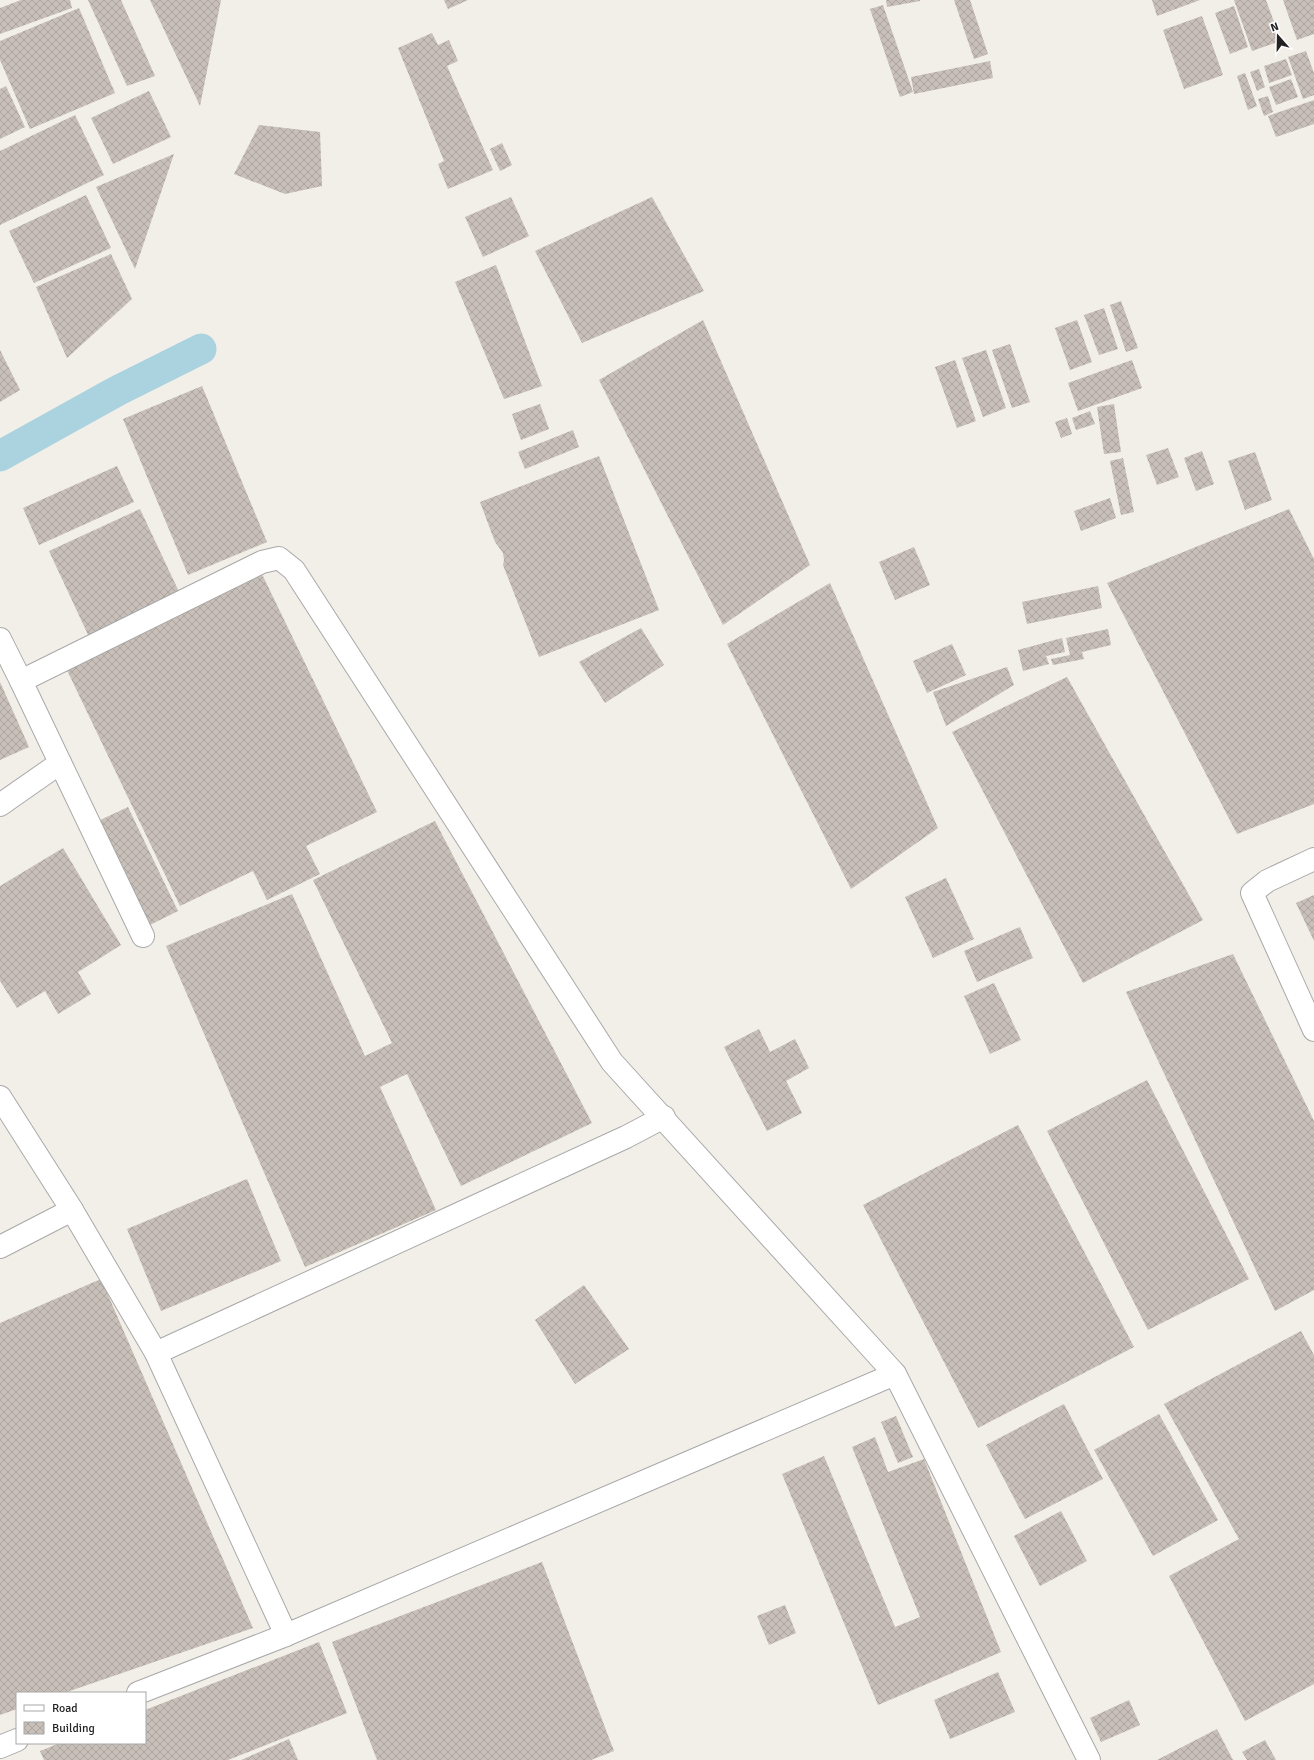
<svg xmlns="http://www.w3.org/2000/svg" width="1314" height="1760" font-family="Signika,sans-serif">
<defs>
<pattern id="building-cross-hatch" width="8" height="8" patternUnits="userSpaceOnUse"><rect width="8" height="8" fill="#c7bfb8"/><path d="M0 0l8 8M0 8l8-8" fill="none" stroke="#aba49e"/></pattern>
</defs>
<rect width="100%" height="100%" fill="#f2efe9"/>
<g fill="none" stroke-linecap="round" stroke-linejoin="round">
<polyline stroke="#aad3df" stroke-width="31" points="0,456 117,391 201,349"/>
</g>
<g fill="url(#building-cross-hatch)">
<polygon points="21,0 70,0 72,8 0,34 0,8"/>
<polygon points="88,0 121,0 155,76 127,86"/>
<polygon points="150,0 221,0 200,106"/>
<polygon points="444,0 468,0 448,9"/>
<polygon points="886,0 920,0 920,1 887,7"/>
<polygon points="954,0 970,0 988,54 974,59"/>
<polygon points="1152,0 1200,0 1157,16"/>
<polygon points="1234,0 1266,0 1281,41 1252,51"/>
<polygon points="1283,0 1314,0 1314,34 1297,40"/>
<polygon points="883,5 913,92 900,97 870,9"/>
<polygon points="1234,6 1248,47 1230,54 1215,13"/>
<polygon points="79,8 115,93 30,129 0,60 0,41"/>
<polygon points="1202,16 1223,75 1184,89 1163,30"/>
<polygon points="432,33 438,45 449,40 458,61 447,66 493,170 448,189 438,164 444,161 398,48"/>
<polygon points="1306,51 1314,73 1314,95 1303,99 1288,57"/>
<polygon points="1286,59 1292,75 1269,83 1264,66"/>
<polygon points="990,61 993,78 914,94 911,77"/>
<polygon points="1259,69 1265,87 1257,91 1250,72"/>
<polygon points="1245,73 1257,106 1248,110 1237,76"/>
<polygon points="1291,79 1298,97 1276,105 1269,87"/>
<polygon points="6,86 25,127 0,139 0,89"/>
<polygon points="149,91 171,137 113,164 91,118"/>
<polygon points="1268,96 1273,112 1264,116 1258,99"/>
<polygon points="1314,100 1314,124 1276,137 1268,116"/>
<polygon points="75,115 104,175 0,225 0,151"/>
<polygon points="259,125 320,132 322,186 285,194 234,174"/>
<polygon points="502,143 512,165 500,171 490,149"/>
<polygon points="174,154 135,269 96,187"/>
<polygon points="86,195 111,248 34,283 9,231"/>
<polygon points="511,197 529,236 483,257 465,217"/>
<polygon points="652,197 704,291 582,343 535,251"/>
<polygon points="111,254 132,299 67,358 36,287"/>
<polygon points="496,265 542,386 504,399 455,282"/>
<polygon points="1121,301 1138,348 1126,352 1110,305"/>
<polygon points="1104,308 1118,349 1099,355 1084,315"/>
<polygon points="703,320 810,565 723,625 599,380"/>
<polygon points="1077,320 1092,362 1070,370 1055,328"/>
<polygon points="1010,344 1030,402 1012,408 992,350"/>
<polygon points="0,350 20,390 0,402"/>
<polygon points="986,350 1006,408 983,417 962,358"/>
<polygon points="955,360 976,421 957,428 935,367"/>
<polygon points="1132,360 1142,388 1078,411 1068,383"/>
<polygon points="202,386 267,542 188,575 123,419"/>
<polygon points="540,404 549,429 521,440 512,414"/>
<polygon points="1114,404 1121,452 1104,454 1097,407"/>
<polygon points="1090,411 1095,424 1076,430 1072,418"/>
<polygon points="1067,418 1072,434 1061,438 1055,422"/>
<polygon points="573,430 579,447 525,469 518,452"/>
<polygon points="1168,448 1179,477 1157,485 1146,455"/>
<polygon points="1202,451 1214,484 1196,491 1184,458"/>
<polygon points="1255,452 1272,500 1245,510 1228,461"/>
<polygon points="599,456 659,610 539,657 503,565 504,560 503,553 495,542 480,502"/>
<polygon points="1123,458 1134,512 1121,515 1110,461"/>
<polygon points="117,466 134,502 39,545 23,508"/>
<polygon points="1110,498 1116,518 1081,531 1074,511"/>
<polygon points="140,509 181,596 90,639 49,551"/>
<polygon points="1289,509 1314,559 1314,804 1237,834 1107,583"/>
<polygon points="914,547 930,585 895,600 879,562"/>
<polygon points="261,572 377,812 306,846 320,874 267,900 253,871 180,906 65,666"/>
<polygon points="830,583 938,828 851,889 727,644"/>
<polygon points="1098,586 1102,608 1027,624 1022,602"/>
<polygon points="641,628 664,665 605,703 579,662"/>
<polygon points="1108,629 1111,645 1082,652 1084,659 1053,665 1051,659 1070,655 1066,638"/>
<polygon points="1062,638 1065,652 1046,656 1049,664 1023,671 1018,650"/>
<polygon points="952,644 966,675 927,693 913,661"/>
<polygon points="1007,667 1014,685 946,726 933,692"/>
<polygon points="1067,677 1203,920 1083,983 952,732"/>
<polygon points="0,682 29,747 0,760"/>
<polygon points="128,807 178,911 148,926 98,821"/>
<polygon points="435,821 592,1123 461,1186 407,1074 380,1087 436,1210 305,1267 166,946 292,894 365,1056 392,1043 313,880"/>
<polygon points="63,848 121,945 78,972 91,994 58,1014 45,991 17,1008 0,981 0,886"/>
<polygon points="946,878 974,939 933,958 905,897"/>
<polygon points="1314,895 1314,941 1296,903"/>
<polygon points="1020,927 1033,958 977,982 964,951"/>
<polygon points="1233,954 1314,1121 1314,1290 1275,1311 1126,992"/>
<polygon points="994,983 1021,1040 990,1054 964,996"/>
<polygon points="759,1029 770,1052 795,1039 809,1068 786,1081 802,1113 767,1131 724,1047"/>
<polygon points="1147,1080 1249,1279 1148,1330 1047,1131"/>
<polygon points="1018,1125 1134,1347 978,1428 863,1205"/>
<polygon points="247,1179 281,1261 161,1311 127,1229"/>
<polygon points="101,1279 253,1628 64,1693 17,1693 17,1709 0,1715 0,1323"/>
<polygon points="584,1285 629,1349 575,1384 535,1320"/>
<polygon points="1301,1331 1314,1355 1314,1684 1245,1721 1169,1576 1239,1539 1164,1404"/>
<polygon points="1064,1404 1103,1479 1025,1519 986,1445"/>
<polygon points="1159,1414 1218,1520 1153,1556 1094,1450"/>
<polygon points="896,1416 913,1457 898,1463 881,1422"/>
<polygon points="875,1437 888,1472 924,1459 1001,1652 878,1705 782,1474 824,1456 895,1627 920,1617 852,1447"/>
<polygon points="1061,1511 1087,1561 1040,1586 1014,1536"/>
<polygon points="542,1562 614,1751 591,1760 377,1760 332,1642"/>
<polygon points="785,1605 796,1633 769,1645 757,1616"/>
<polygon points="319,1642 347,1713 228,1760 44,1760 40,1751 60,1743 145,1743 145,1710"/>
<polygon points="998,1672 1015,1712 950,1739 934,1700"/>
<polygon points="1129,1700 1140,1725 1101,1742 1090,1718"/>
<polygon points="1217,1729 1233,1760 1157,1760"/>
<polygon points="289,1739 298,1760 241,1760"/>
<polygon points="1265,1740 1276,1760 1247,1760 1242,1752"/>
</g>
<g fill="none" stroke-linecap="round" stroke-linejoin="round">
<defs>
<g id="street">
<polyline points="0,639 21,681"/>
<polyline points="0,805 60,763"/>
<polyline points="1314,859 1267,881 1252,893 1314,1030"/>
<polyline points="143,936 21,681 262,562 279,558 294,570 612,1062 895,1374 1089,1760"/>
<polyline points="0,1097 72,1210 156,1353 286,1635"/>
<polyline points="0,1247 72,1210"/>
<polyline points="156,1353 626,1137 664,1117"/>
<polyline points="138,1693 286,1635 895,1374"/>
<polyline points="0,1747 17,1740"/>
</g>
</defs>
<use href="#street" stroke="#a9a9a9" stroke-width="24"/>
<use href="#street" stroke="#fff" stroke-width="22"/>
</g>
<rect x="16" y="1692" width="130" height="52" fill="#ffffff" stroke="#a7a7a7"/>
<rect x="24" y="1705" width="20" height="6" fill="#ffffff" stroke="#a7a7a7"/>
<text x="52" y="1712" font-size="12" fill="#222222">Road</text>
<rect x="24" y="1722" width="20" height="12" fill="url(#building-cross-hatch)" stroke="#a7a7a7"/>
<text x="52" y="1732" font-size="12" fill="#222222">Building</text>
<g transform="translate(1278 36) rotate(340)" stroke="#ffffff" stroke-width="3" paint-order="stroke">
<path d="M0-3L7 15L0 10L-7 15Z" fill="#222222"/>
<text y="-6" font-size="11" font-weight="bold" text-anchor="middle" fill="#222222">N</text>
</g>
</svg>
